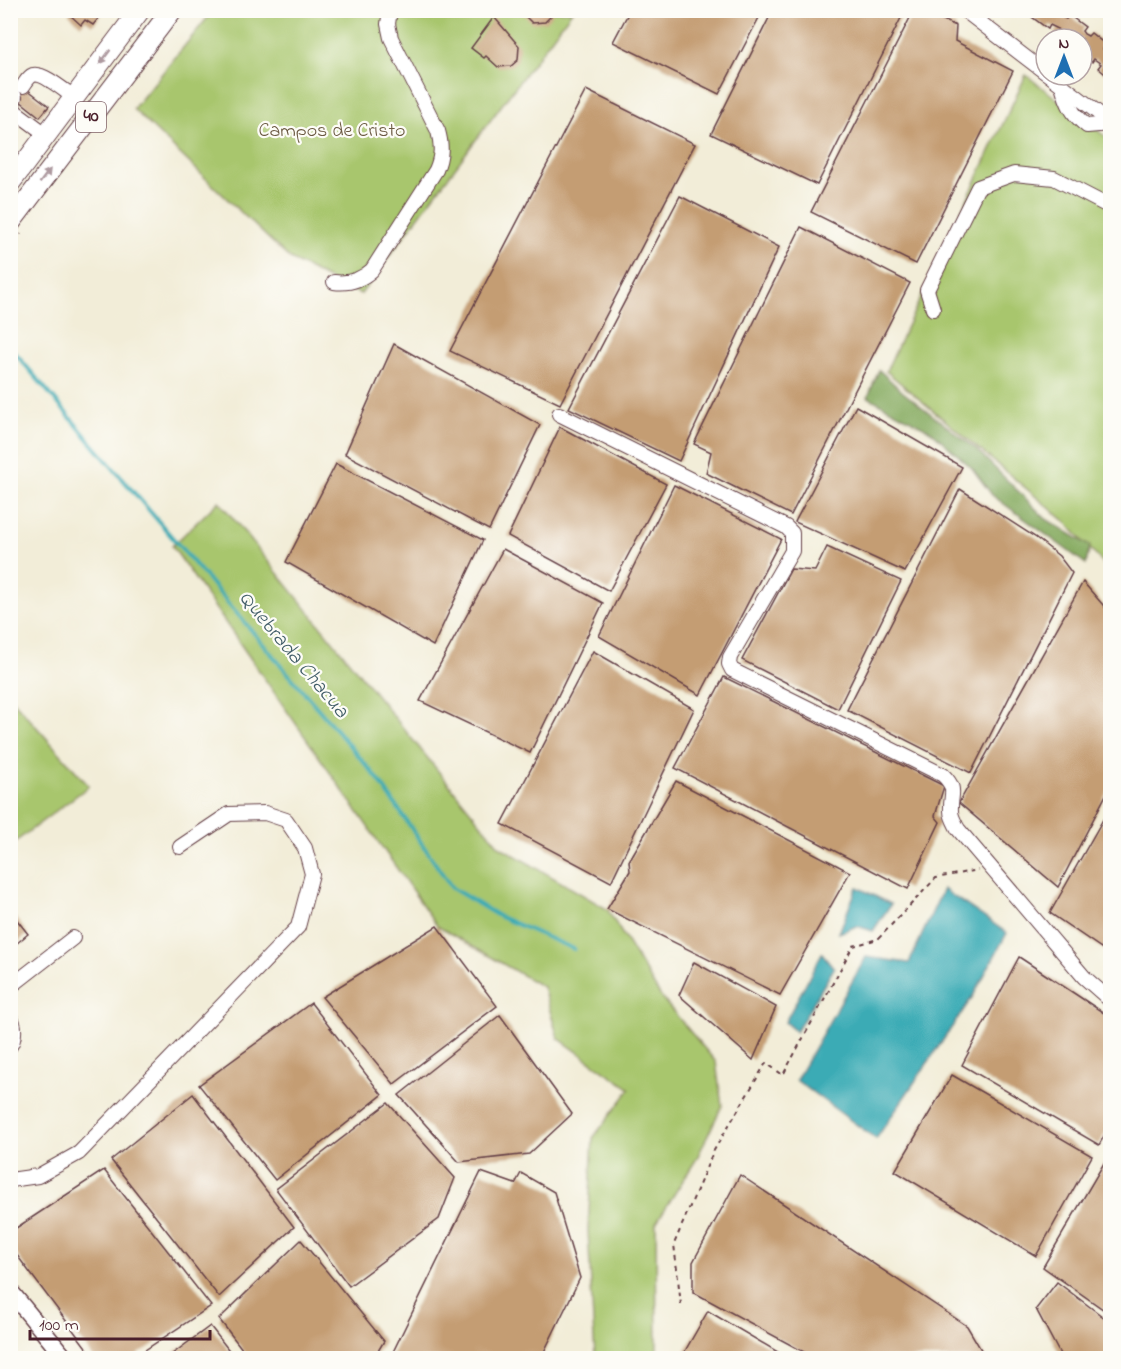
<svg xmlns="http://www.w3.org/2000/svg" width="1121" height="1369" font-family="'Indie Flower',sans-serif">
<rect width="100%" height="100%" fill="#fdfcf7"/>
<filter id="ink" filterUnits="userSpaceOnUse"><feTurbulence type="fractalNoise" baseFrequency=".0167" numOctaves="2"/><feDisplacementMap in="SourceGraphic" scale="12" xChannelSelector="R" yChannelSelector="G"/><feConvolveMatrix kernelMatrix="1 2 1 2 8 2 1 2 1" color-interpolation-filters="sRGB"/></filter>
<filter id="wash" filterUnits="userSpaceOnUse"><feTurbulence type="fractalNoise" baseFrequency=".008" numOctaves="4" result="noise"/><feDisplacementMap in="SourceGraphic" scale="24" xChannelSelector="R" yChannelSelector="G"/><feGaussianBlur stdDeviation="1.35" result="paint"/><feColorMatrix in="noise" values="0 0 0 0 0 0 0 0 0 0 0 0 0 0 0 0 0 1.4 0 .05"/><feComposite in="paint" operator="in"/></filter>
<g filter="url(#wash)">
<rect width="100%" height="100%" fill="#f2edd8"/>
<g fill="#a8c66d" stroke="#79724c" stroke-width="1.5">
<polygon points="213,11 572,11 361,294 334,282 290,259 133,109"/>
<polygon points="1026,75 1110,140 1110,571 1066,522 886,371"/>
<polygon points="219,501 499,846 607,909 661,997 716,1062 722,1106 696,1160 656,1223 657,1358 595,1358 588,1230 593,1138 630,1089 558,1038 543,987 437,926 172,546"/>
<polygon points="10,697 89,786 11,845 10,845"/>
</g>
<polygon fill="#86ab60" stroke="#686546" stroke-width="1.5" points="879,370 903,392 976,449 1046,519 1090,546 1086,564 992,495 972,468 931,431 868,397"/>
<g fill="#3aabb5" stroke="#426570" stroke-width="1.5">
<polygon points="857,887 891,904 873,931 857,926 839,933"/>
<polygon points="943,889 1007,933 973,996 876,1139 796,1080 866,957 909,963"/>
<polygon points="822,953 834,968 796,1032 785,1022"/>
</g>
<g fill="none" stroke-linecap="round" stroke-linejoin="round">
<polyline stroke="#3aabb5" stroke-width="4" points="10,347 378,779 452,888 500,917 574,949"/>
</g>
<g id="blocks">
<g fill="#c49d73">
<polygon points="72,10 99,10 102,14 93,25 85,20 81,25 69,14"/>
<polygon points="514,10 553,10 552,15 545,22 532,23 521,12 518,13"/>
<polygon points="630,10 763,10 719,94 613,42"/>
<polygon points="773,10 905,10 817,185 711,134"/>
<polygon points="914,10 922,10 956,26 955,41 1013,71 916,264 811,212"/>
<polygon points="1032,10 1063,10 1059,15 1062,17 1066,19 1069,15 1085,27 1082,31 1084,34 1088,36 1091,33 1106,45 1103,49 1110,54 1110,78 1098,68 1101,64 1094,59 1092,62 1082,55 1082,39 1063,39 1054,33 1058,29 1050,25 1048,29 1032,17 1035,13"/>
<polygon points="494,17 519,46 518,60 511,66 498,67 486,56 484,58 471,48"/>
<polygon points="10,76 49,106 40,117 10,93"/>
<polygon points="586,90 695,144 560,404 450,351"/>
<polygon points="680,196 779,247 679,461 569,408"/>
<polygon points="801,227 910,283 791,515 706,473 711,452 694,444"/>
<polygon points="394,344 540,425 489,530 345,454"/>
<polygon points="856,406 962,467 905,572 795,522"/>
<polygon points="560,427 666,484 609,591 508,536"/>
<polygon points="336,464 483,540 433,646 286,562"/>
<polygon points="674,485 781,539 700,695 599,636"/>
<polygon points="960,489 1035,537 1059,556 1072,573 971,773 847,710"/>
<polygon points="827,547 901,581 838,709 742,660 791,569 815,571"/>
<polygon points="503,549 603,603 530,753 420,701"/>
<polygon points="1083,582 1110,613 1110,787 1058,887 959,803"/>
<polygon points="593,651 694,709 611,882 502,824"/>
<polygon points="724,677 944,786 935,816 940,822 908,889 675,768"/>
<polygon points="676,781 850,872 780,995 607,909 630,871 629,861"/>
<polygon points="1110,807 1110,954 1050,913"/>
<polygon points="10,911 28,934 10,949"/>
<polygon points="437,926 497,1006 394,1084 322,997"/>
<polygon points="1019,957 1110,1017 1110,1125 1099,1145 962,1065"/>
<polygon points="694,962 776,1007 753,1060 679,995"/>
<polygon points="311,1003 382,1095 275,1180 199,1085"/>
<polygon points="500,1015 572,1114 529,1154 459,1162 399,1095"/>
<polygon points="952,1075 1092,1156 1036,1256 895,1171"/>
<polygon points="193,1094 294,1227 219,1297 111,1160"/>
<polygon points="388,1103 455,1178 439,1219 349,1286 276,1189"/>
<polygon points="1104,1163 1110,1167 1110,1314 1043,1267"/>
<polygon points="104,1170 211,1306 133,1358 94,1358 10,1246 10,1232"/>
<polygon points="481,1172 515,1184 521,1173 554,1192 580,1278 541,1358 390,1358"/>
<polygon points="740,1175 967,1326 986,1358 815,1358 693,1292 693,1262"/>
<polygon points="301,1240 384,1341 374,1358 249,1358 219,1319"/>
<polygon points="1057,1282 1110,1322 1110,1350 1103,1358 1062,1358 1036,1309"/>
<polygon points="708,1311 788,1358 681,1358"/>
<polygon points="210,1326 235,1358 167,1358"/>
</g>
</g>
</g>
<g filter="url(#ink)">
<use href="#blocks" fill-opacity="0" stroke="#633e45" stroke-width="1.5"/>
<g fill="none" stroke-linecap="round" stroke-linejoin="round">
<defs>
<g id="minor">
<polyline points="964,10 1046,73"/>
<polyline points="1049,75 1110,122"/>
<path d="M1062 85C1067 103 1072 115 1087 126L1110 124"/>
<path d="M23 86C26 82 28 77 33 75 43 72 66 92 75 98"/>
<polyline points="15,97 12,106 16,112 47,135"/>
<path d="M334 282C349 284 361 280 372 270L436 170C442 156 442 145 438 131L391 38 388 24 390 10"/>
<polyline points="933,309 927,290 978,187 1014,174 1054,178 1110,207"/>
<path d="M559 414 786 527 792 533V551L730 657 729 664 732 670 943 775C958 790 950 793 951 811 951 817 955 823 958 829L1084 977 1110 1000"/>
<polyline points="10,987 73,938"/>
<path d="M10 1018C16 1024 15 1039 10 1046"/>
<polyline points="10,1180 38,1176 79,1153 298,927 312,874 305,848 286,820 265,813 229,814 180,847"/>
</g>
<polyline id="major" points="10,1291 65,1358"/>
<g id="highway">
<polyline points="10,183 140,10"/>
<polyline points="10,223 172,10"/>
</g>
</defs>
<use href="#minor" stroke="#633e45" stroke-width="16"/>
<use href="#major" stroke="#633e45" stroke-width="19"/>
<use href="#highway" stroke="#633e45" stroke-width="22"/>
<g stroke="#633e45" stroke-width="2" stroke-dasharray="4.5 4.5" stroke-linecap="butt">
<polyline points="10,249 21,234"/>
<polyline points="681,1305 674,1244 713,1152 766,1063 783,1075 853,946 878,939 936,878 978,870"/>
</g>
<use href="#minor" stroke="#fff" stroke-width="14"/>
<use href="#major" stroke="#fff" stroke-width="16"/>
<use href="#highway" stroke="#fff" stroke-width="20"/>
</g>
<defs><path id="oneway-solid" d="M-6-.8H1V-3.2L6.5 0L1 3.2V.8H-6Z" transform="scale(1.5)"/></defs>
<g fill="#ae9aa0">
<use href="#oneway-solid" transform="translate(105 57) rotate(127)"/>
<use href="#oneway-solid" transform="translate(45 176) rotate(-53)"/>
</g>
</g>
<g text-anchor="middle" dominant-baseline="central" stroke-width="4.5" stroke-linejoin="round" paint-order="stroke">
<rect fill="#fdfcf7" stroke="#806168" stroke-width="1.5" x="76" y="102" width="30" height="30" rx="4.5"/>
<g font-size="18" font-weight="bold" fill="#4a1f2b">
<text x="91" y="117">40</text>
</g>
<g font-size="20" fill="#6b5942" stroke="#fdfcf7">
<text x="332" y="131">Campos de Cristo</text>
</g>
<g font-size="21" font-style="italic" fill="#435e69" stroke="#fdfcf7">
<text transform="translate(293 655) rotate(50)">Quebrada Chacua</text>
</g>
</g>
<rect width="1121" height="1369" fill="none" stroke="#fdfcf7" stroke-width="36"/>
<g transform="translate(1064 57)"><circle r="28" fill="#fdfcf7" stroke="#b5a4a5" stroke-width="1.5"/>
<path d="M0-4.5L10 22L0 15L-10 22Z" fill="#1f6fb2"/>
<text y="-9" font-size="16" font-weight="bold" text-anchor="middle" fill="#4a1f2b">N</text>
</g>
<path d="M30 1330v9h180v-9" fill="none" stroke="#4a1f2b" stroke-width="3"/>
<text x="39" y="1330" font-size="18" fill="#4a1f2b" stroke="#fdfcf7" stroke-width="4.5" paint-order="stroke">100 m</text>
</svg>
